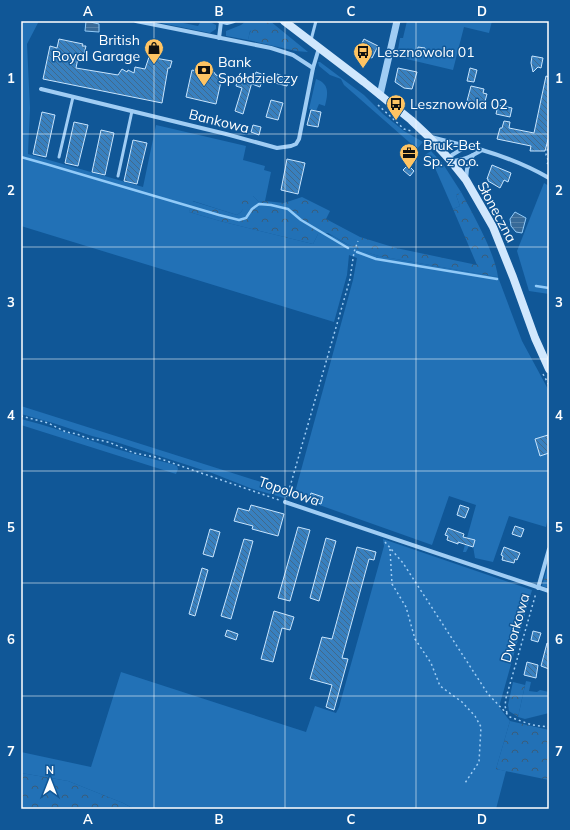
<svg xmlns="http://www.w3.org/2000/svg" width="570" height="830" font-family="Mulish,sans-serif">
<defs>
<pattern id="forest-crowns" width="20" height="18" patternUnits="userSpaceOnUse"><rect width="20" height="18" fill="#2271b6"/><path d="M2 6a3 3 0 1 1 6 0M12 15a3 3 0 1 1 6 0" fill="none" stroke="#395d7c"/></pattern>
<pattern id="water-rules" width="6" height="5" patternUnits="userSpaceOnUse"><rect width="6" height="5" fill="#376a98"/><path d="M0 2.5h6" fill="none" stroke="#5580a7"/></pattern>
<pattern id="building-back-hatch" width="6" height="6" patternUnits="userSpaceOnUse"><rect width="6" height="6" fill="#3880bf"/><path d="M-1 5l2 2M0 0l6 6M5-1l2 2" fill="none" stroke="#41698b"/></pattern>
</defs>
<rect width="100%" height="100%" fill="#105797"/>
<g fill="#2271b6">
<path d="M21 21H39L27 44 30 108 28 154 143 187 156 125 246 146 243 160 265 166 264 170 271 172 265 201 259 202 253 196 241 212 237 215 193 201 189 212 220 221 313 244 318 234C334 233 336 239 349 245 359 250 369 253 379 256L498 277 522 341 549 391V513L546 527 509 516 493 562 475 558 473 546H469L466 552H463L476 505 449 496 432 545 294 496 353 280 357 258 349 255 347 275 334 322 21 226Z"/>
<polygon points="151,21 174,21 198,26 201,21 208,21 216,25 216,29 210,33"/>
<polygon points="246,21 269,21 264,26 250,31 248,40 226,36 226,31 241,25"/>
<polygon points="407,21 492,21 489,33 464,27 453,70 398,57 400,52 398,50 400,38 403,38"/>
<polygon points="318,62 320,62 364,95 383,114 404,131 423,142 417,149 344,85 341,79 330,75 319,66"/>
<path d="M316 79C330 84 328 94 325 106L319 104 316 111 309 109Z"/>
<polygon points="431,151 443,164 461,192 456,195 460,206 453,209 432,161 425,155"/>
<polygon points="544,183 549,186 549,294 529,291 517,251"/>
<polygon points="21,406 286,490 284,498 250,488 212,473 116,442 92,436 53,423 21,414"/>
<path d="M21 419C46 425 70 434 95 442 120 451 146 457 172 464L177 466 178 469 176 474 21 425Z"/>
<polygon points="383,539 532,590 499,707 510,721 496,769 506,771 496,809 134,809 123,803 68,781 21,773 21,752 91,767 121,672 306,732 315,706 336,713 339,707 384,546"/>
<polygon points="526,681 531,682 529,691 537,692 540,690 549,692 549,713 525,719 518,717"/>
</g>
<g fill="url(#forest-crowns)">
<path d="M269 21H270L308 52 296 51 248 40C252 20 258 32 269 21Z"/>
<path d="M461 192C473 214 495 253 498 277L379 256 362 251 349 245 328 233 318 234 313 244 220 221 189 212 192 201 237 215 241 212 243 209C241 202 240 196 248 194L253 196 259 202 265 201 284 203 302 197 330 211 326 219 360 237 396 248 477 265 453 209 460 206 456 195Z"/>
<polygon points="549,561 549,588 542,586"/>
<polygon points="513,682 525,685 518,717 509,711 508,705"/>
<polygon points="510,721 549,730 549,780 496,769"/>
<polygon points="21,773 68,781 123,803 134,809 21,809"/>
</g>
<g fill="url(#water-rules)" stroke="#91caf8">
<polygon points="86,21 99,24 99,32 85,31"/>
<polygon points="515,212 526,218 522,233 516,232 511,226 510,219"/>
</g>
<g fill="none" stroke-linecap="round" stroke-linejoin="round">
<g stroke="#91caf8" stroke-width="2.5">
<polyline points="21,157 46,164 219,215 239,220 246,218 252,209 259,204 271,205 288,209 301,220 348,248"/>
<polyline points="357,252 376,259 497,279"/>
<polyline points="536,286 549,288"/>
</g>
</g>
<g fill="url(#building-back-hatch)" stroke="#c8e5fe">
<polygon points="59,39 83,44 82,46 86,46 84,54 79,53 76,68 118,75 122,69 127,72 128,70 134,73 135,67 145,69 149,57 172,61 170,68 168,68 162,103 43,79 50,46 57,48"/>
<polygon points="364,39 378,46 372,58 358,51"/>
<polygon points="418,47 425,48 424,55 417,54"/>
<polygon points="532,56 543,58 541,68 538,67 533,72 531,63"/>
<polygon points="398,68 417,72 412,89 404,88 395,82"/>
<polygon points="470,68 477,70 474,82 467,81"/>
<polygon points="192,70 201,72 210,70 213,71 216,75 222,77 216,104 186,97"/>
<polygon points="256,72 264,75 260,87 252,84"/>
<polygon points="277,74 289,78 287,86 275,83"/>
<polygon points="546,76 549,77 549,136 545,151 530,151 531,146 497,139 500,128 502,128 504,121 510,122 509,128 534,133"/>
<polygon points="238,78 252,82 243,114 235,111 242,88 236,86"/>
<polygon points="471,86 484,89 483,93 487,94 484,105 467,101"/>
<polygon points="271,100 283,103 278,120 266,117"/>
<polygon points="498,105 512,108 510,117 496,114"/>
<polygon points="311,110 321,112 318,127 307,125"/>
<polygon points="42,112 55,115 46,157 33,154"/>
<polygon points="74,122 88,125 78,166 65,163"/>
<polygon points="253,125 261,127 259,135 251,132"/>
<polygon points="101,130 114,133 105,175 92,172"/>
<polygon points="133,140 147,143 137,184 124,181"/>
<polygon points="287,159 305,163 298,194 281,190"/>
<polygon points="408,165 414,171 410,176 403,170"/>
<polygon points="492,165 511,173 508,182 504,180 500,188 488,181 488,179 487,179"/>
<polygon points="548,435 549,453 540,456 535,439"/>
<polygon points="311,493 323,497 321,504 309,500"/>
<polygon points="251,505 284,514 278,536 252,529 253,526 234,521 238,508 249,511"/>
<polygon points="460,505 469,508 465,518 457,515"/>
<polygon points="515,526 524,529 521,537 512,534"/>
<polygon points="298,527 310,530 290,601 278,598"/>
<polygon points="448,528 464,534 463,537 475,540 473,547 458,542 458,544 447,540 448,536 445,535"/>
<polygon points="210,529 220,532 213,557 203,554"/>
<polygon points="326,538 336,541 319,601 310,598"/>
<polygon points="244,539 253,541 231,619 221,616"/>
<polygon points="357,547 376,552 374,560 369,559 342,658 348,659 334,710 326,707 332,685 310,679 322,637 332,639"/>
<polygon points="504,547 520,553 517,560 515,559 514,563 502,560 503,556 501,555"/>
<polygon points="202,568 208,570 195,616 189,614"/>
<polygon points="274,611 294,617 290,630 282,628 273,662 261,659"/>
<polygon points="227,630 238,634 236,640 225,636"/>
<polygon points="533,631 541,633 538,642 531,640"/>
<polygon points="547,643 549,644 549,669 541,666"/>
<polygon points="527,662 538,665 536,678 524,675"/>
</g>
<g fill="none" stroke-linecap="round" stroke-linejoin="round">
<g stroke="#a0cdf4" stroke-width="1.5" stroke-dasharray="2 3" stroke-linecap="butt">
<polyline points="378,105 404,129 411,131"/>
<polyline points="547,164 549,162 546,155 549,142"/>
<polyline points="543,374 549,385"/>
<polyline points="21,416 48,423 66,432 77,434 89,439 100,440 111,443 134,453 155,457 279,500"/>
<polyline points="287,497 350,279 354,252 358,241"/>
<polyline points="385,542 403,563 488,694 510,717 532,725 549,727"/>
<polyline points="390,549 392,584 406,607 415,639 431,663 440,686 462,702 475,716 481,727 479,762 465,783"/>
<polyline points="507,713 505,706 506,698 536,593"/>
</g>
<g stroke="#a0cdf4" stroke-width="3">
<polyline points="311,40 316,21"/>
<polyline points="59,157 73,97"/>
<polyline points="118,176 132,111"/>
</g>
<g stroke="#a0cdf4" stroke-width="4">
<polyline points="136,21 271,48 293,55 313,68"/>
<polyline points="219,21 227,23 234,21"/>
<polyline points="219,38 221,22"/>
<polyline points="41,89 226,134 277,148 291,146 296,144 299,139 313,68 319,48"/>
<path d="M431 137C448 142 465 145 482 150 506 157 528 166 549 178"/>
<path d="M467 146 452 155 450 160C460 163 473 155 482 150"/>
<polyline points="466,180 467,169 473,155"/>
<polyline points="285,502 549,591"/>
<polyline points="538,588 549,549"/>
</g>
<polyline stroke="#a0cdf4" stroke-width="7" points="380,95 397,21"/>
<polyline stroke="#d0e7fd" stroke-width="8" points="284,21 364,82 411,120 428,136 450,160 466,180 493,227 513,277 535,338 549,369"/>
</g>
<path fill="none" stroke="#fff" stroke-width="1" stroke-opacity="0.55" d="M154 21V809M285 21V809M416 21V809M21 134H549M21 247H549M21 359H549M21 471H549M21 583H549M21 696H549"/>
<defs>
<symbol id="shop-pin" viewBox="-11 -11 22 30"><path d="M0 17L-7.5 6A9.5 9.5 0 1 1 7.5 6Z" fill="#ffc463" stroke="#105797"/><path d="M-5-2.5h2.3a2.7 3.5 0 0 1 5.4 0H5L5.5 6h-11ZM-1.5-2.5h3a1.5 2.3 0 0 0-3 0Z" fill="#111"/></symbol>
<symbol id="bus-pin" viewBox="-11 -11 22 30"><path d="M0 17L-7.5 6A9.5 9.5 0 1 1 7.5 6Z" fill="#ffc463" stroke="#105797"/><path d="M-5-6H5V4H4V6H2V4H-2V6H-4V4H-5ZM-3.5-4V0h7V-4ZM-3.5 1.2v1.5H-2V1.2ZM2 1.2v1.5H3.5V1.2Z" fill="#111"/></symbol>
<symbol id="bank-pin" viewBox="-11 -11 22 30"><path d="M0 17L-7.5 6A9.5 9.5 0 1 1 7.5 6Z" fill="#ffc463" stroke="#105797"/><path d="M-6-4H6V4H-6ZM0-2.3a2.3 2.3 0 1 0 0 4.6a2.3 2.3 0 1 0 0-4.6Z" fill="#111"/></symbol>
<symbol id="office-pin" viewBox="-11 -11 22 30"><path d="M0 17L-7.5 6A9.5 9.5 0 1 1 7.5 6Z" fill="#ffc463" stroke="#105797"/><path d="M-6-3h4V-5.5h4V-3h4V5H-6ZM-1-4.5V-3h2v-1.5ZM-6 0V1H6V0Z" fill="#111"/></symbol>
</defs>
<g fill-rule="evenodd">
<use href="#shop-pin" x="143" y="37" width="22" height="30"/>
<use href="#bus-pin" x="352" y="41" width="22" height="30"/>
<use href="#bank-pin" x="193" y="59" width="22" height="30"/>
<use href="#bus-pin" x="385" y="93" width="22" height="30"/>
<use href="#office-pin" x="398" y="142" width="22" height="30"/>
</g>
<g text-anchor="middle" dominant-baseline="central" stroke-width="3" stroke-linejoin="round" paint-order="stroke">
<g font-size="14" fill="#fff" stroke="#105797" text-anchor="start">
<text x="140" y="40" text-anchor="end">British<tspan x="140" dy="16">Royal Garage</tspan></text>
<text x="377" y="52">Lesznowola 01</text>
<text x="218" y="62">Bank<tspan x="218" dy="16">Spółdzielczy</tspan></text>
<text x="410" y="104">Lesznowola 02</text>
<text x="423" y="145">Bruk-Bet<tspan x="423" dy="16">Sp. z o.o.</tspan></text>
</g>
<g font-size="14" fill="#fff" stroke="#105797">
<text transform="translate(219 121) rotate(14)">Bankowa</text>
<text transform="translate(497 212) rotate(62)">Słoneczna</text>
<text transform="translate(289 491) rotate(19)">Topolowa</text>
<text transform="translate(515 628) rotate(-74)">Dworkowa</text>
</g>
</g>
<rect width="570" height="830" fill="none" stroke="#105797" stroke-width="44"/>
<g transform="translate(50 780)" stroke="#105797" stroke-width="3" paint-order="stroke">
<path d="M0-3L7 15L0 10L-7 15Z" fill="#ffffff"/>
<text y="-6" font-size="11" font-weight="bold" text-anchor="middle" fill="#ffffff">N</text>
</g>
<rect x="22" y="22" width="526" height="786" fill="none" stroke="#fff" stroke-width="1.5"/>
<g font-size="13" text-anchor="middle" font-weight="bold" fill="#fff">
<text x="88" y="16">A</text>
<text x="219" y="16">B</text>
<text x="351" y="16">C</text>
<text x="482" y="16">D</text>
<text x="11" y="83">1</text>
<text x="559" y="83">1</text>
<text x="11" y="195">2</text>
<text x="559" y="195">2</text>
<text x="11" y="307">3</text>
<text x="559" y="307">3</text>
<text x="11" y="420">4</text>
<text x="559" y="420">4</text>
<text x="11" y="532">5</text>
<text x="559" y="532">5</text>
<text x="11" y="644">6</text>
<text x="559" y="644">6</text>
<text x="11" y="756">7</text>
<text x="559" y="756">7</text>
<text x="88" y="824">A</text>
<text x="219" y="824">B</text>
<text x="351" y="824">C</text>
<text x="482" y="824">D</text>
</g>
</svg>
